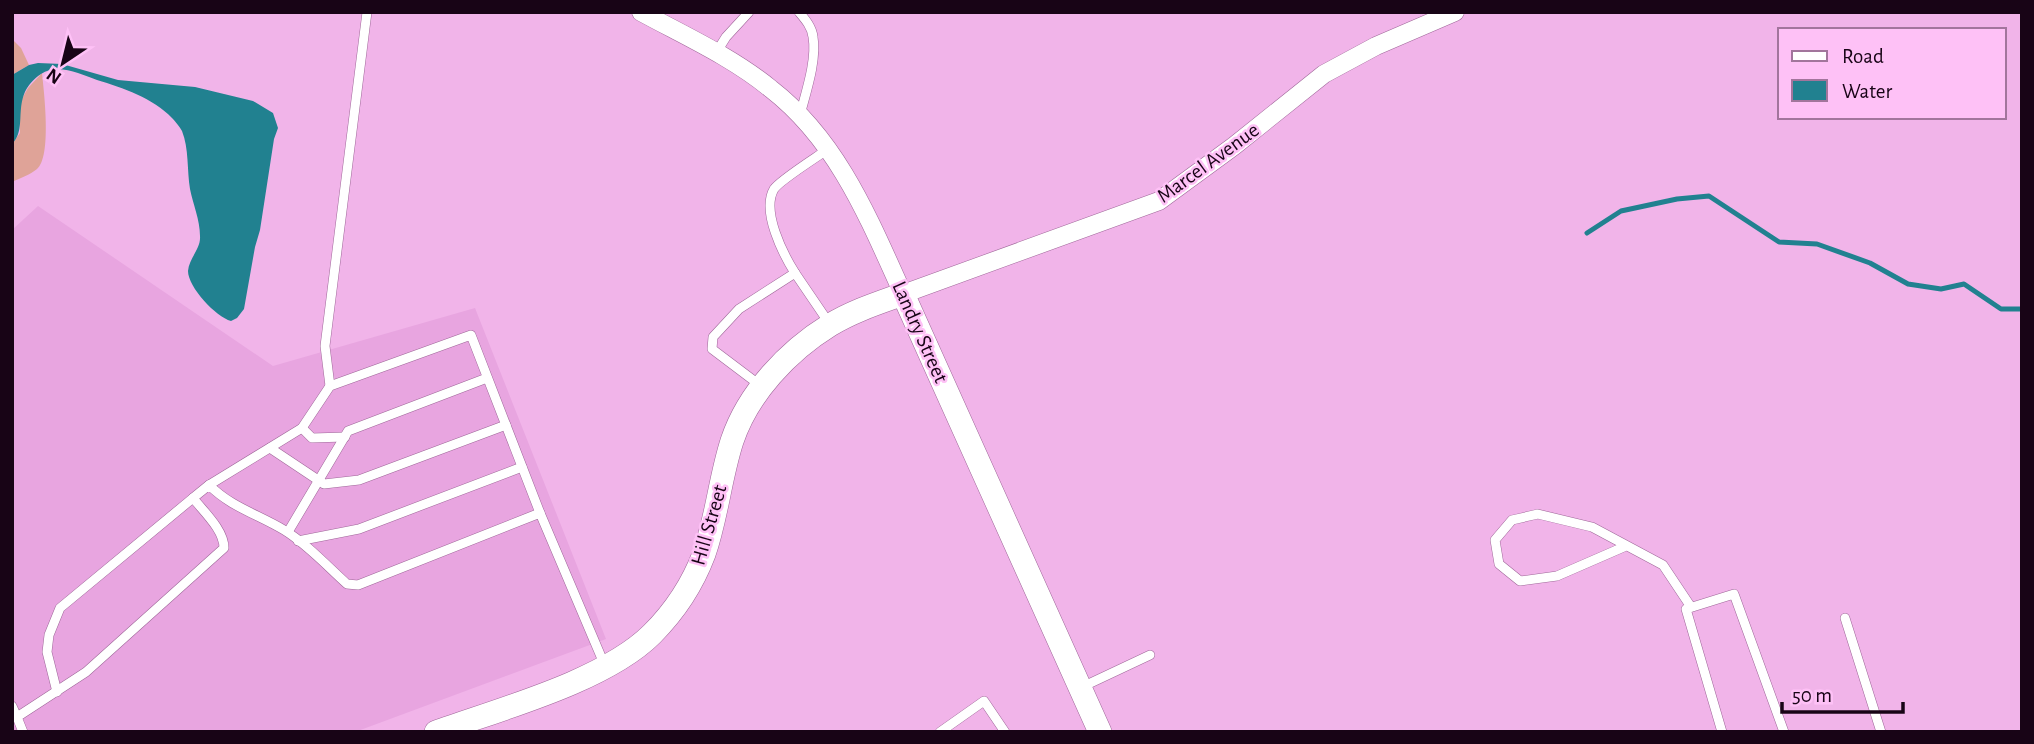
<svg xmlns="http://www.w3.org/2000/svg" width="2034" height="744" font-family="'Alegreya Sans',sans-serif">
<rect width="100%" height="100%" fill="#f1b4e9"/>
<polygon fill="#e8a5e0" points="38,206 273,366 475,308 606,639 355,732 12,732 12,230"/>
<g fill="#dfa398">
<polygon points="12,39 21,48 29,65 12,75"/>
<path d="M42 73C44 92 52 157 37 169 30 175 20 178 12 182V144L20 133V102L28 88Z"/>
</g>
<path fill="#218190" d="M38 63 62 64 118 80 195 87 253 101 273 113 278 128 274 139 260 230 255 247 244 309 237 318 231 321C216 317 188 287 188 271 189 258 201 249 200 236 200 220 193 204 190 189 187 171 189 148 182 131 180 127 175 121 172 118 153 98 123 88 97 80 80 74 58 63 41 74 8 96 30 127 12 144V75L29 65Z"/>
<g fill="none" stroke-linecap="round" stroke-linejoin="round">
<polyline stroke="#218190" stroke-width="5" points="1587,233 1621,211 1677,199 1709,196 1779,242 1817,244 1870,263 1908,284 1941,289 1964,284 2001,309 2022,309"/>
<defs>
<g id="service">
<path d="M799 12C805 19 812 27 813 37 817 60 806 92 800 115"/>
<polyline points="716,53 726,37 749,12"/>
<path d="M795 273C783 254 761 211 774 189 780 180 817 157 828 149"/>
<polyline points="330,386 325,346 367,12"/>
<polyline points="761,386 712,349 713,337 739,309 795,273 829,323"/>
<polyline points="302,428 312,438 345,437"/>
<polyline points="270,448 324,484 359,480 506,425"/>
<polyline points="209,485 302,428 330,386 471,335 540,513"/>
<polyline points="288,532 348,431 487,378"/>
<polyline points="298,541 359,529 522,467"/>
<polyline points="1626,546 1557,576 1520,581 1499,564 1495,540 1512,520 1538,514 1592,527 1663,565 1691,607"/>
<polyline points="1845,618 1881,732"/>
<polyline points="1082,687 1150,655"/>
<polyline points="57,692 47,652 49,635 60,608 193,498"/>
<polyline points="12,706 17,717"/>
<path d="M23 732 17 717 86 672 224 548C224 530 204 512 193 498L209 485C231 507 257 514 284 530 307 544 327 566 347 584L358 585 540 513 605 666"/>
<polyline points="940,732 984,701 1005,732"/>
<polyline points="1722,732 1686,609 1734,594 1784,732"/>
</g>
<path id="minor" d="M641 12C685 36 732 57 771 89 838 141 869 219 903 294L1159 201 1234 146 1324 74 1376 46 1455 12"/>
<path id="tertiary" d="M436 732C500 709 605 681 652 634 674 612 693 583 704 554 717 517 720 478 732 441 748 393 788 351 830 325 853 311 878 303 903 294L1100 732"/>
</defs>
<use href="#service" stroke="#9f6799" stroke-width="10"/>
<use href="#minor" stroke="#9f6799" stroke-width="19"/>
<use href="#tertiary" stroke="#9f6799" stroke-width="24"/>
<use href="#service" stroke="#fff" stroke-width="9"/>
<use href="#minor" stroke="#fff" stroke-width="18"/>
<use href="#tertiary" stroke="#fff" stroke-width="23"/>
</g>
<g text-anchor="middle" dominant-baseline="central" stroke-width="5" stroke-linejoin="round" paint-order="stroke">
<g font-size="21" fill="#180416" stroke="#fec1f6">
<text transform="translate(1208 163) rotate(-36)">Marcel Avenue</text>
<text transform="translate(920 332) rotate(66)">Landry Street</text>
<text transform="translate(709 525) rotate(-74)">Hill Street</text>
</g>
</g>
<rect width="2034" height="744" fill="none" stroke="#180416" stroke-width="28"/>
<rect x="1778" y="28" width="228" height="91" fill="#fec1f6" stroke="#a2759c" stroke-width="2"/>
<rect x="1792" y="51" width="35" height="10" fill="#ffffff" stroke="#a2759c" stroke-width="2"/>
<text x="1842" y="63" font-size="21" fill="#180416">Road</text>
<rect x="1792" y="80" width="35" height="21" fill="#218190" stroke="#a2759c" stroke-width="2"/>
<text x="1842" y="98" font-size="21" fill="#180416">Water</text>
<g transform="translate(63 63) rotate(215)" stroke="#fec1f6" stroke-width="5" paint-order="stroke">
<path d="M0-5L12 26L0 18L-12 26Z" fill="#180416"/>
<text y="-10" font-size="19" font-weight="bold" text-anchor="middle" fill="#180416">N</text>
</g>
<path d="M1782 702v10h121v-10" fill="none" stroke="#180416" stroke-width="3.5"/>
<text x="1792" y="702" font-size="21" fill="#180416" stroke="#fec1f6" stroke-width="5" paint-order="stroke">50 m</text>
</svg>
